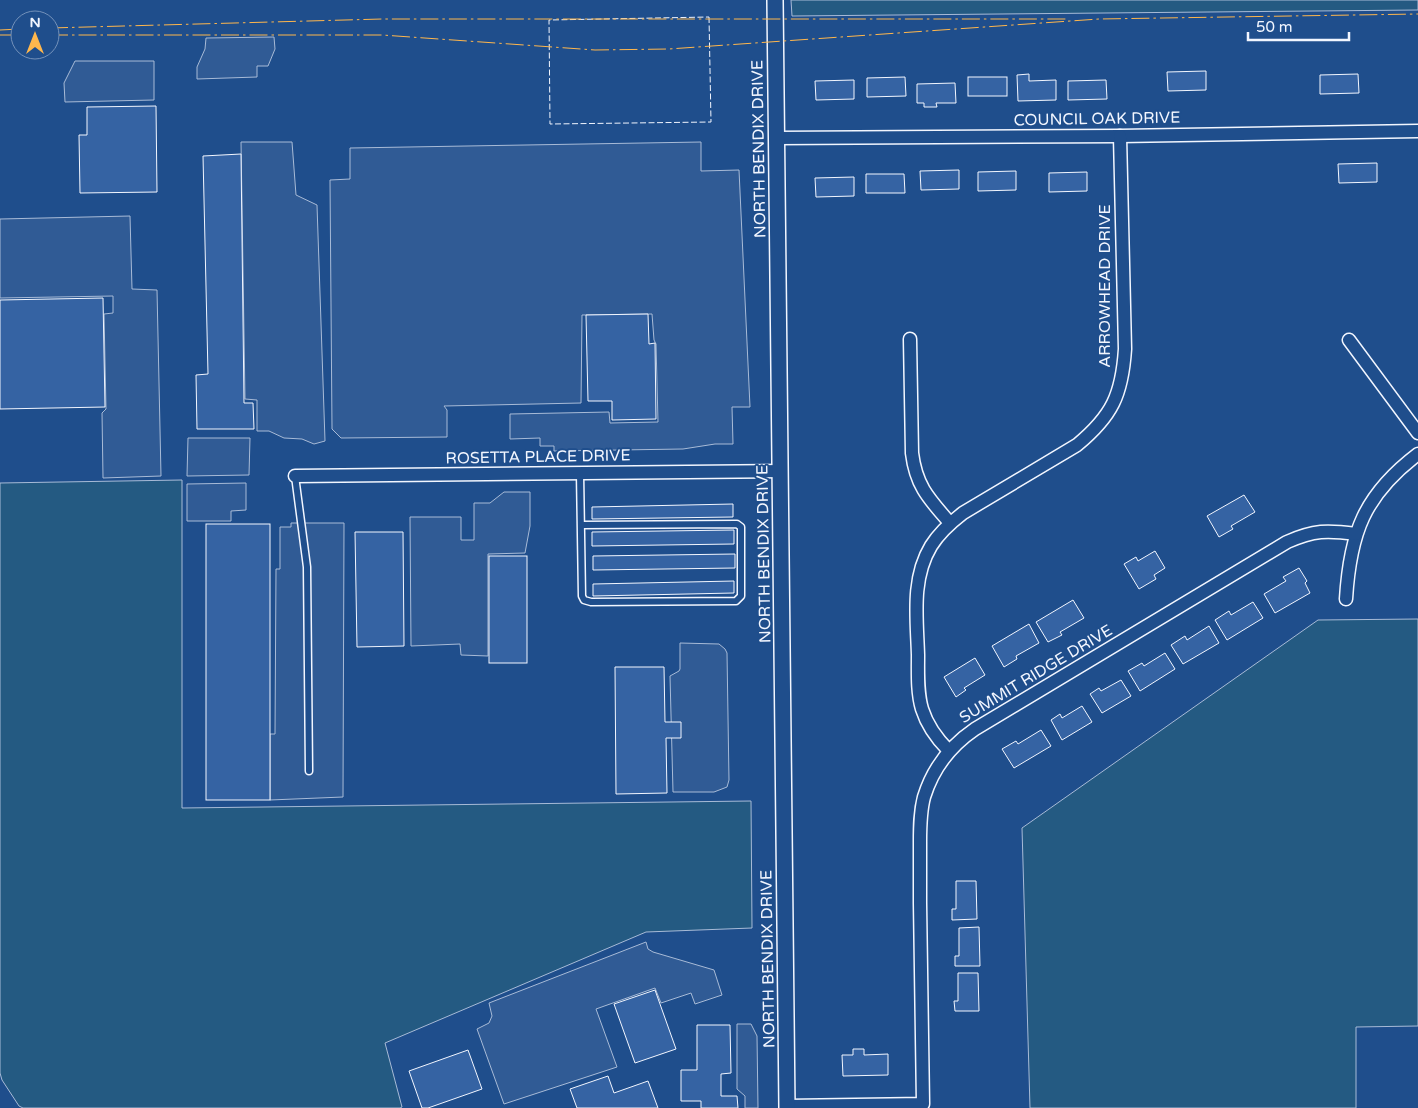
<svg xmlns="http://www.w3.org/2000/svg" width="1418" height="1108" font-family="'Varela Round',sans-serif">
<rect width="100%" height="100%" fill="#1f4e8c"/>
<g fill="#245a82" stroke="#a8bbd7">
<polygon points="791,0 1418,0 1418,10 792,16"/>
<polygon points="182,480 182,808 751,801 752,928 646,932 385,1043 402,1107 400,1108 23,1108 19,1106 2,1080 0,1073 0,483"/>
<polygon points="1418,619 1418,1026 1356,1027 1356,1108 1030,1108 1022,828 1318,620"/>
</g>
<g fill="#305b95" stroke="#a8bbd7">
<polygon points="274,37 275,49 268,66 257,66 257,77 197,79 197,67 205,49 206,38"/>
<polygon points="75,61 154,61 154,100 65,102 64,83"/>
<polygon points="241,142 292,142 296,195 317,205 325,441 314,444 302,439 284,438 269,431 257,431 257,400 245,399"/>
<polygon points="701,142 701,171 739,170 750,407 732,407 733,444 715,444 683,449 554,451 554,446 540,446 540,438 510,439 510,414 609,412 610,423 658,422 656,344 654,340 652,314 582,315 581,403 444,406 447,410 447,437 341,438 332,429 330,180 350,179 350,148"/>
<polygon points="130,216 132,289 157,290 161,476 103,478 102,413 106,409 104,314 113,313 113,296 0,298 0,219"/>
<polygon points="188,438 250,438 249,475 187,476"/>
<polygon points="246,483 246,510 231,511 231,521 187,521 187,484"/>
<polygon points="504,492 530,492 530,526 525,553 488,554 488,656 461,655 460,644 411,646 410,517 461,517 461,540 474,540 474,503 490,503"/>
<polygon points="291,523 344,523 343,797 270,800 270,734 275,734 276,569 280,569 280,527 291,527"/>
<polygon points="680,643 719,644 725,649 727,653 729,780 727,787 714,792 673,792 670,676 679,671 680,669"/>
<polygon points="646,942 648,949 653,952 714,970 722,995 695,1004 691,993 661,1003 655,988 596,1009 617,1067 504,1104 477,1029 489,1023 492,1016 489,1003"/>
<polygon points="737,1024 751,1024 757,1036 758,1108 745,1108 745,1096 737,1089"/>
</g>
<g fill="#3563a3" stroke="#f2f6ff">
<polygon points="1206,71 1206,90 1168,91 1167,72"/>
<polygon points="1029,74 1029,81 1056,80 1056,100 1018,101 1017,75"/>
<polygon points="1358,74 1359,93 1320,94 1320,75"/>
<polygon points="905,77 906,96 867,97 867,78"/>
<rect x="968" y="77" width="39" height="19"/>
<polygon points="854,80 854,99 816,100 815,81"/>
<polygon points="1106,80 1107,99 1068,100 1068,81"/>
<polygon points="955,83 956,103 936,103 937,107 924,107 924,103 917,103 917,84"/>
<polygon points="156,106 157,192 80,193 79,135 87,135 87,107"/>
<polygon points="241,154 244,403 253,403 254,429 197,429 196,375 208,374 203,156"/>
<polygon points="1377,163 1377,182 1339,183 1338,164"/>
<polygon points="959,170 959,189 921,190 920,171"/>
<polygon points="1016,171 1016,190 978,191 978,172"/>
<polygon points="1087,172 1087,191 1049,192 1049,173"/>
<polygon points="866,174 904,174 905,193 866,193"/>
<polygon points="854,177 854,196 816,197 815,178"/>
<polygon points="103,298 105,407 0,409 0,300"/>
<polygon points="648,314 649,344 655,343 656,419 612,420 612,401 588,401 586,315"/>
<polygon points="1244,495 1255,512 1231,526 1233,529 1219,537 1207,516"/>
<polygon points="733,504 733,517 592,519 592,507"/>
<rect x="206" y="524" width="64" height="276"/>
<polygon points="734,530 734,544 592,546 592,532"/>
<polygon points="355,532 403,532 404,646 357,647"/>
<polygon points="1155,551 1165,568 1154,575 1156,579 1139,589 1124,564 1136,557 1138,561"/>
<polygon points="735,554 735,568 593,570 593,556"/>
<rect x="489" y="556" width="38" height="107"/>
<polygon points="1299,568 1307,581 1305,583 1310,593 1275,613 1264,594 1286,581 1283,577"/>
<polygon points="734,581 734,593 593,596 593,584"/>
<polygon points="1073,600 1084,618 1060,632 1062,635 1048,642 1036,622"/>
<polygon points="1253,602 1263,618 1227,640 1215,620 1229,611 1231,615"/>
<polygon points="1029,624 1039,643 1016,656 1017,659 1004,667 992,646"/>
<polygon points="1209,626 1219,643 1183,664 1171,645 1185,636 1187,640"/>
<polygon points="1165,653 1175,669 1140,691 1128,671 1142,663 1144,666"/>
<polygon points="975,658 985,675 964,688 966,690 956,697 944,677"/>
<polygon points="615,667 664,667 665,722 681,722 681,738 666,738 667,793 616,794"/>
<polygon points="1121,680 1131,696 1102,713 1090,694 1099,688 1101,691"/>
<polygon points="1082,706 1092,722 1062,740 1051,720 1060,714 1062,718"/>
<polygon points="1041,730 1051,746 1014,768 1002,749 1016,741 1018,744"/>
<polygon points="956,881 976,881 977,919 952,920 952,909 956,909"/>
<polygon points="979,927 980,966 955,966 955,956 959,956 959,928"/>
<polygon points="958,973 978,973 979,1011 955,1011 954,1001 958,1001"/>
<polygon points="655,990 676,1049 635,1063 614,1004"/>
<polygon points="697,1025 730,1025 731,1073 721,1074 721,1096 737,1096 738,1108 701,1108 701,1101 681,1101 681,1070 697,1070"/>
<polygon points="853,1049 864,1049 864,1055 888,1054 888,1075 843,1076 842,1055 853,1055"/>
<polygon points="468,1050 482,1089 428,1108 422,1108 409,1071"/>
<polygon points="608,1076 614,1093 648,1081 658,1108 577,1108 570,1089"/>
</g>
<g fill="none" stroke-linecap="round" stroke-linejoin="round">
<defs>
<g id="service">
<polyline points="580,473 582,596 584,600 591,602 736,601 741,596 741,527 737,524 581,525"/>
<polyline points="295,476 307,567 309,771"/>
</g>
<g id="minor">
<polyline points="777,138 1120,136 1418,131"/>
<path d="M910 339 912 453C916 486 929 499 950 523"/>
<polyline points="1349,340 1418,433"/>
<polyline points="295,476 781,471"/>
<path d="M1346 599C1350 533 1364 495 1418 454"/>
<path d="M949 751C937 739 927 725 922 709 917 692 918 673 918 655 917 619 911 579 931 546 939 533 950 523 963 513L1077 445C1112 416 1122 395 1125 349L1120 136"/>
<path d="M787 1106 923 1104C922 1037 921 970 920 903 920 883 920 862 920 842 920 827 920 812 924 797 933 768 950 746 975 729L1287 542C1314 530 1327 530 1356 534"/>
</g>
<polyline id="tertiary" points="775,0 787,1108"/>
</defs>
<use href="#service" stroke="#f2f6ff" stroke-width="9"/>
<use href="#minor" stroke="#f2f6ff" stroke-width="15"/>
<use href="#tertiary" stroke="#f2f6ff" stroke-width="18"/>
<use href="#service" stroke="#1f4e8c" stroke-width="6"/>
<use href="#minor" stroke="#1f4e8c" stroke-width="12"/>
<use href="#tertiary" stroke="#1f4e8c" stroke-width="15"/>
<polygon stroke="#f2f6ff" stroke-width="1" stroke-dasharray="6 2.5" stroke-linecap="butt" points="709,17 711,122 550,124 549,20"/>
<g stroke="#ffb74d" stroke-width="1" stroke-dasharray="18 4 2.5 4" stroke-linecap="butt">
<polyline points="50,28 382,19 1066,19"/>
<polyline points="0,30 20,29"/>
<polyline points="0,35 20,35"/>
<polyline points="50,35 382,35 595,50 669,49 1099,19 1418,14"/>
</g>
</g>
<g text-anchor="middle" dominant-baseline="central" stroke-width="4" stroke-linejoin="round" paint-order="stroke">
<g font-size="16" fill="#f2f6ff" stroke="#1f4e8c">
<text transform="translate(1097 119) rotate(-1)">COUNCIL OAK DRIVE</text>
<text transform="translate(759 149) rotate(-91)">NORTH BENDIX DRIVE</text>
<text transform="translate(1105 286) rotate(-90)">ARROWHEAD DRIVE</text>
<text transform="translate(538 457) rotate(-1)">ROSETTA PLACE DRIVE</text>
<text transform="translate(764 554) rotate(-91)">NORTH BENDIX DRIVE</text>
<text transform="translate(1036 674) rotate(-31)">SUMMIT RIDGE DRIVE</text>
<text transform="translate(768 959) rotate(-91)">NORTH BENDIX DRIVE</text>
</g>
</g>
<g transform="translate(35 35)"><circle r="24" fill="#1f4e8c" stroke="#7391ba"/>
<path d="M0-4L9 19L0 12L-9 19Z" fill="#ffb74d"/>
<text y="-8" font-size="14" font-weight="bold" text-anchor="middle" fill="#f2f6ff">N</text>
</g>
<path d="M1248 32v8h101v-8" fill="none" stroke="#f2f6ff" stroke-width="2.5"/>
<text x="1256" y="32" font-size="15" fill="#f2f6ff" stroke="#1f4e8c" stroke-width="4" paint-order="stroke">50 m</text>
</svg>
